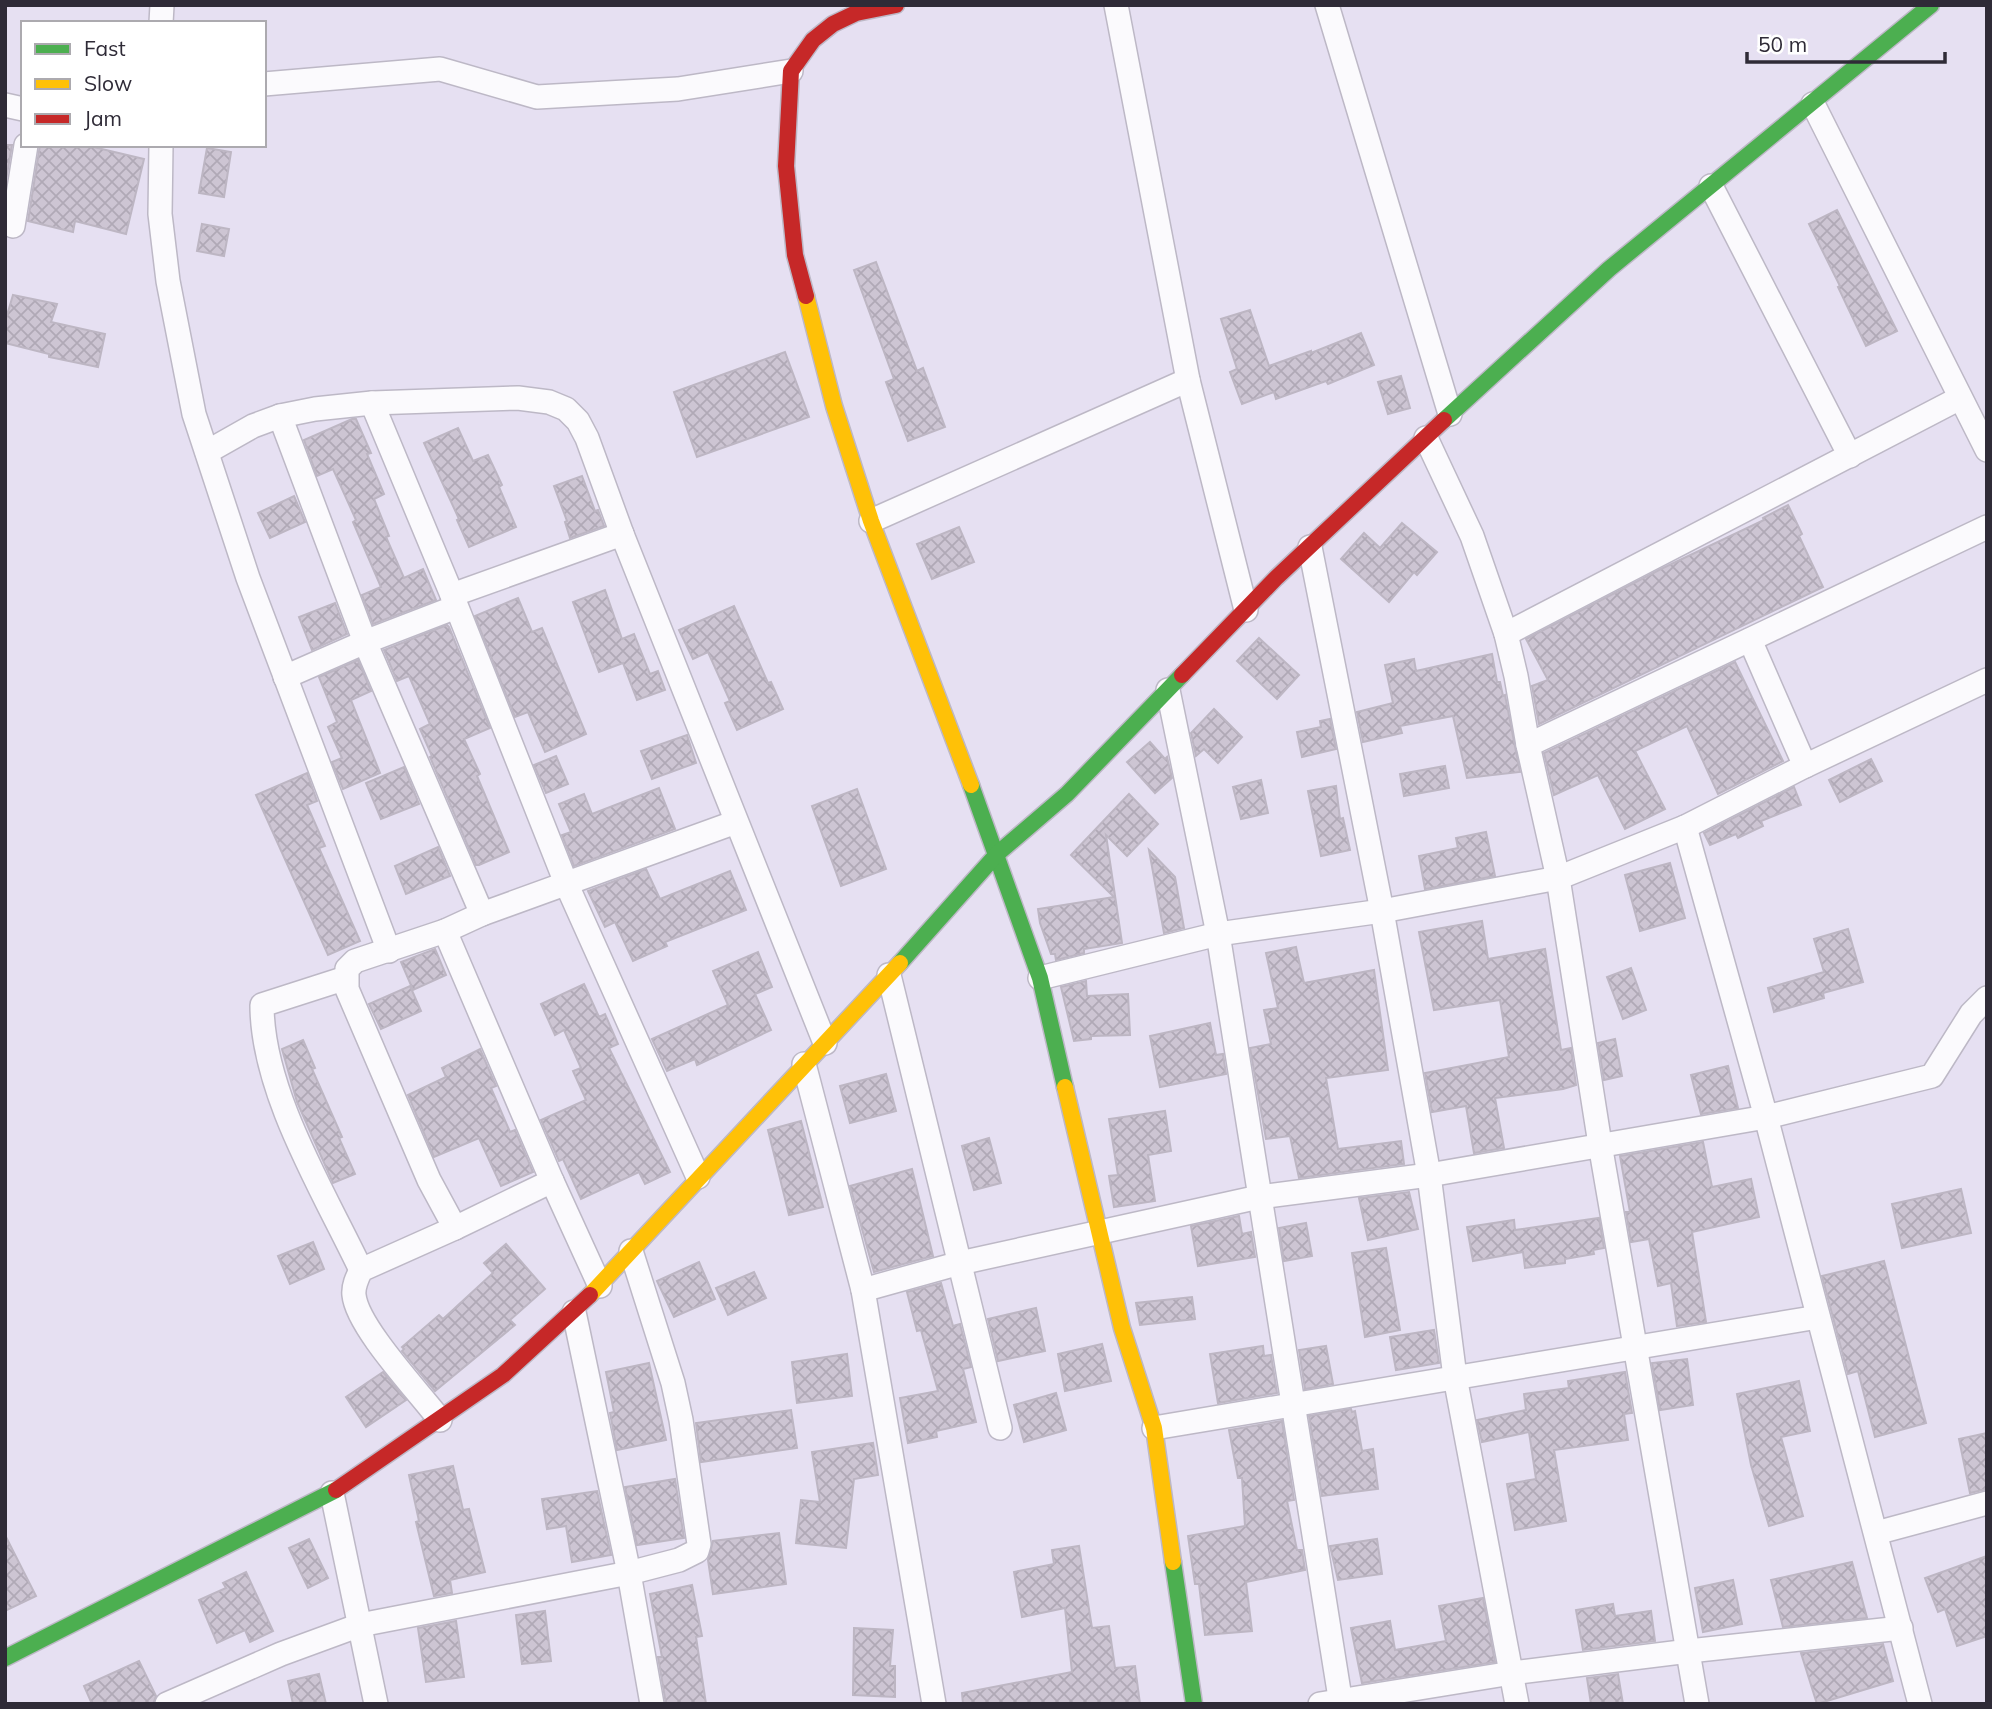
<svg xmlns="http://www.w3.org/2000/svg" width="1992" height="1709" font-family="Mulish,sans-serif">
<defs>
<pattern id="building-cross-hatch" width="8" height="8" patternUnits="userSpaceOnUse" patternTransform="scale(1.75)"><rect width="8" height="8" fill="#cdc5d3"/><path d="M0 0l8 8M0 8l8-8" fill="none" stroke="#b0a9b6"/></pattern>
</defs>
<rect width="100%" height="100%" fill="#e6e0f2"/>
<g fill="url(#building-cross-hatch)" stroke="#bdb6c3" stroke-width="2">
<polygon points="5,145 12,145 5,186"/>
<polygon points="40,145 85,145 144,159 126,234 75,221 73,232 28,221"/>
<polygon points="207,148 231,152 224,197 199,193"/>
<polygon points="1837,210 1897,331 1866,346 1838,287 1840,286 1809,224"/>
<polygon points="202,224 229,229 224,256 197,251"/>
<polygon points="876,262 917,371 923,368 945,427 908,441 886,382 894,379 854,270"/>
<polygon points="13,295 57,304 51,322 105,334 98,367 49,357 49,354 5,343 5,322"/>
<polygon points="1250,310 1269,366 1311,351 1311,353 1361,333 1374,365 1328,384 1326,381 1276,399 1274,392 1242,404 1230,372 1237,369 1221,319"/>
<polygon points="785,352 809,417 697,457 674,392"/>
<polygon points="1401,376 1410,408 1388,414 1378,382"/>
<polygon points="352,419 356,419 371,453 367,454 384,494 374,499 389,536 386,537 404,578 423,569 436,600 373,624 362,595 381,587 353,522 356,520 333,469 317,476 304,440"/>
<polygon points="458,428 473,461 488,455 502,485 499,487 516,527 469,547 457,520 459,519 424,443"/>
<polygon points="582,476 595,511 598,510 604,526 570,538 565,522 567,521 554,486"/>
<polygon points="294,496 305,522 270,538 258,513"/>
<polygon points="1788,505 1802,534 1799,536 1823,587 1539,724 1532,686 1548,680 1526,639 1661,569 1764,520 1763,518"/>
<polygon points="1402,523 1437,552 1417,575 1414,572 1389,602 1341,559 1364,533 1380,548"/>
<polygon points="959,527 974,562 932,579 917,544"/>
<polygon points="605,590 622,639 634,634 650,674 658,671 665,690 637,700 623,663 599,672 573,602"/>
<polygon points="518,598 532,632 542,628 586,734 545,752 528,712 515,717 475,616"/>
<polygon points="335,603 347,634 312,650 299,617"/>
<polygon points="734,606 768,683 771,682 783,709 737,730 725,703 730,701 708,652 693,659 679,630"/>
<polygon points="447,625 449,627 490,728 464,739 480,774 477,776 509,852 479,865 476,865 430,757 432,756 420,729 430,724 409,676 397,681 384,650"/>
<polygon points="1259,638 1299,675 1277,699 1237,661"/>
<polygon points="1492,654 1497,682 1500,682 1503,696 1505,695 1520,772 1467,778 1453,716 1400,726 1402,733 1363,742 1357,712 1393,703 1385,665 1414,659 1416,671"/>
<polygon points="358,660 371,691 351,700 380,773 343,789 332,762 342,758 328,727 337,722 319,677"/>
<polygon points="1735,662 1783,761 1718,794 1687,726 1635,751 1665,809 1625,829 1598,775 1554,795 1544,753"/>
<polygon points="1214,709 1242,737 1218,763 1204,749 1196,756 1191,733"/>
<polygon points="1330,719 1336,749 1302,757 1297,732 1321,727 1320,721"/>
<polygon points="687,735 696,763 652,779 641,751"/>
<polygon points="1150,742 1165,759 1167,757 1172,778 1155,793 1127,762"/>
<polygon points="556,756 568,784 546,793 534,765"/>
<polygon points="1871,759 1882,781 1840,802 1829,780"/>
<polygon points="1445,766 1449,788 1404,796 1400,774"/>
<polygon points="404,767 419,804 381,819 366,783"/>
<polygon points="307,773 317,801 307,805 325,846 319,848 360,941 328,955 256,795"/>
<polygon points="1261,780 1268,813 1241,819 1233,787"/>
<polygon points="1336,786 1340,819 1343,818 1350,850 1321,856 1308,791"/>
<polygon points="1794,787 1801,805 1761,821 1763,826 1738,838 1736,834 1710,845 1704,833"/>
<polygon points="659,788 675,829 574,866 562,835 571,832 559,804 584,794 592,814"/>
<polygon points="857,789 886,869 841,886 812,806"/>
<polygon points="1129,794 1158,824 1127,856 1106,835 1122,943 1084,949 1084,953 1056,960 1055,954 1051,954 1040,923 1038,909 1114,897 1071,855"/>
<polygon points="1486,832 1495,876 1425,889 1419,856 1458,848 1456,838"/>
<polygon points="438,847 450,876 406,894 395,866"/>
<polygon points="1149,850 1175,877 1184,928 1164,933"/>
<polygon points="1670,863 1685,918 1640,931 1625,875"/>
<polygon points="646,869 660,899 730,871 746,910 665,942 667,946 633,961 615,922 605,927 588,891"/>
<polygon points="1482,921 1488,959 1545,949 1561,1050 1571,1048 1576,1085 1563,1089 1495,1098 1504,1148 1474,1153 1466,1106 1432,1112 1425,1073 1509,1057 1500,1000 1434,1010 1419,932"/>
<polygon points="1848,929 1863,982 1823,993 1824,998 1774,1012 1768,988 1824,972 1814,939"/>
<polygon points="1296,947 1304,983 1374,970 1388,1070 1326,1078 1338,1149 1401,1141 1404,1164 1299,1178 1290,1136 1266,1139 1250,1048 1271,1044 1264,1010 1278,1008 1266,953"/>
<polygon points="435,949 446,975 413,990 401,962"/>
<polygon points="758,952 772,987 755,994 771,1030 697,1065 695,1059 667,1071 652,1039 728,1005 713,971"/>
<polygon points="1631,968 1646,1010 1623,1019 1607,977"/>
<polygon points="1086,981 1087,996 1128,994 1130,1035 1091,1036 1091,1039 1074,1041 1061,987"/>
<polygon points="584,984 599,1017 605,1014 618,1044 609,1048 670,1172 645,1184 639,1172 581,1199 563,1159 559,1161 541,1120 586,1100 573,1071 581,1068 564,1030 555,1035 541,1004"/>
<polygon points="410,986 421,1011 381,1029 369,1004"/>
<polygon points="1210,1023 1216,1055 1223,1054 1226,1074 1160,1087 1150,1036"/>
<polygon points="1615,1039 1622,1076 1604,1080 1598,1043"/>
<polygon points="303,1040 315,1068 312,1069 342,1137 339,1138 355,1174 333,1183 297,1102 282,1049"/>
<polygon points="480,1049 496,1086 491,1088 510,1132 515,1130 533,1172 501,1186 479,1138 434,1157 408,1095 446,1077 442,1068"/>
<polygon points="1728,1066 1738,1108 1701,1114 1691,1075"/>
<polygon points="886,1074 896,1111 850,1123 840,1086"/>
<polygon points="1165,1111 1171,1151 1148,1155 1155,1201 1114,1207 1109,1176 1118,1175 1109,1119"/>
<polygon points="801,1121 823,1207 789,1215 768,1130"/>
<polygon points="989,1138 1001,1183 974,1190 962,1146"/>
<polygon points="1703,1142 1712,1187 1751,1179 1759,1217 1692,1232 1706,1322 1677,1326 1671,1283 1658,1286 1649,1239 1631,1242 1626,1212 1630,1212 1620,1156"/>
<polygon points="912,1169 933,1256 874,1272 850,1186"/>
<polygon points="1961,1189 1971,1233 1902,1248 1892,1204"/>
<polygon points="1409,1192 1418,1229 1368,1240 1359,1198"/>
<polygon points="1239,1216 1242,1234 1251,1232 1255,1257 1198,1266 1191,1226"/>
<polygon points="1599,1218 1604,1248 1593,1250 1594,1254 1565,1259 1565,1263 1525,1268 1523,1252 1473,1261 1467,1227 1514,1220 1515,1230"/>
<polygon points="1306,1223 1312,1256 1284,1261 1279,1228"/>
<polygon points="313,1242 324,1269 290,1284 278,1256"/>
<polygon points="506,1244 545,1289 510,1320 515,1325 435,1391 402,1351 404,1349 402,1347 439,1315 443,1319 493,1273 484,1263"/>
<polygon points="1386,1248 1400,1330 1365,1337 1352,1253"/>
<polygon points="1884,1261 1926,1423 1875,1437 1858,1371 1848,1374 1822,1276"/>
<polygon points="699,1262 715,1299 674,1317 657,1281"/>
<polygon points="754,1272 766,1298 728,1315 716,1288"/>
<polygon points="941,1283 953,1326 960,1324 971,1367 963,1369 976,1422 936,1431 937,1437 908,1443 900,1398 938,1391 921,1330 917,1331 907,1292"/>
<polygon points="1192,1297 1195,1319 1140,1325 1136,1303"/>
<polygon points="1036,1308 1045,1351 998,1361 988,1319"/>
<polygon points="1434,1330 1439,1363 1396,1370 1390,1337"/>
<polygon points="1102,1344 1111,1381 1065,1391 1058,1354"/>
<polygon points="1263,1346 1264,1356 1271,1355 1277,1393 1218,1403 1210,1354"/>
<polygon points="1326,1346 1333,1384 1305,1389 1299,1350"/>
<polygon points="847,1354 852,1396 797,1403 792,1362"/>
<polygon points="1687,1359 1693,1405 1660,1410 1652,1363"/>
<polygon points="649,1363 666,1440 617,1450 610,1413 614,1412 606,1372"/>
<polygon points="383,1372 406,1400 366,1427 346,1397"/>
<polygon points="1625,1372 1632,1413 1624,1414 1628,1440 1554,1450 1566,1521 1515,1530 1507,1484 1536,1479 1529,1432 1482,1442 1477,1420 1526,1410 1524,1394 1569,1388 1568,1381"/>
<polygon points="1799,1381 1810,1431 1781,1437 1803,1516 1769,1526 1751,1465 1737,1394"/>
<polygon points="1056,1393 1066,1430 1024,1442 1014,1405"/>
<polygon points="1351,1409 1352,1412 1355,1411 1362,1451 1373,1449 1378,1489 1322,1496 1309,1416"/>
<polygon points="791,1410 797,1448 701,1462 696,1423"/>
<polygon points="1282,1421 1294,1500 1287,1501 1297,1550 1302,1550 1305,1570 1246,1582 1252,1631 1205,1635 1199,1584 1195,1584 1188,1536 1245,1526 1242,1478 1238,1478 1229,1430"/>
<polygon points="1987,1433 1987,1489 1970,1493 1959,1439"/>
<polygon points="873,1443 878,1475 854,1479 846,1548 796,1543 801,1500 820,1502 812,1452"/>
<polygon points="453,1466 463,1510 469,1509 485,1572 450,1580 452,1593 434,1596 416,1522 419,1521 409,1475"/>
<polygon points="675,1479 684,1538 637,1545 625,1487"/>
<polygon points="597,1491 611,1555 572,1562 566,1526 547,1529 542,1499"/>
<polygon points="779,1533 786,1584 713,1594 708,1560 713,1541"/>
<polygon points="5,1535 36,1596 5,1611"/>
<polygon points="309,1539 328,1578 308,1588 289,1548"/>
<polygon points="1377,1539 1382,1574 1338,1580 1330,1546"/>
<polygon points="1079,1546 1092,1628 1109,1626 1115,1668 1135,1666 1140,1704 963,1704 962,1693 1072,1672 1065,1608 1022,1617 1014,1572 1054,1564 1052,1550"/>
<polygon points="1987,1556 1987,1636 1957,1646 1945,1609 1938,1612 1925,1578"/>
<polygon points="1852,1562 1867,1618 1783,1627 1771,1580"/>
<polygon points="246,1572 273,1631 250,1642 245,1630 217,1643 199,1600 226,1588 223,1583"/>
<polygon points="1733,1580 1742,1624 1703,1632 1695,1588"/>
<polygon points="692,1585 702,1636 696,1637 706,1704 666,1704 658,1657 662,1657 650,1594"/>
<polygon points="1483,1598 1495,1662 1362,1683 1351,1628 1390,1621 1395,1650 1446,1641 1439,1606"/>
<polygon points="1613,1604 1615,1616 1651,1611 1655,1641 1583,1650 1576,1610"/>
<polygon points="545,1611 551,1661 522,1664 516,1615"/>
<polygon points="456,1621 464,1677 426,1682 418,1628"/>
<polygon points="854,1628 893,1630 890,1666 895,1666 895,1697 853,1695"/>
<polygon points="1883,1644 1893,1681 1817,1704 1801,1653"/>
<polygon points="139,1661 156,1696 153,1704 92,1704 84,1686"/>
<polygon points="319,1674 326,1704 293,1704 288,1681"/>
<polygon points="1618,1674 1623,1704 1591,1704 1587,1678"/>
</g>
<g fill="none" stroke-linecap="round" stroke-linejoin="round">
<defs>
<g id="street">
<polyline points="1116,5 1188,380 1246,610"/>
<polyline points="1327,5 1450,414"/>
<polyline points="161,23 162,5"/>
<polyline points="264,84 440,69 537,97 678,89 791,71"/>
<polyline points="1813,104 1987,450"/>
<polyline points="5,105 23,109"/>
<polyline points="161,145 160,214 168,281 194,414 248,578 389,951"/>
<polyline points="1711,186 1850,456"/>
<polyline points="13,226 26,145"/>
<polyline points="372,403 452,595 566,883 698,1177"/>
<polyline points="280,416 365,642 482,914"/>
<polyline points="1426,438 1472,536 1506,634 1516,676 1528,745 1558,878 1600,1144 1697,1704"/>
<polyline points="207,452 253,426 280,416 315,409 372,403 518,398 549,402 566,409 578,421 587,438 622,534 825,1043"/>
<polyline points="871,521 1188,380"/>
<polyline points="1310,547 1382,911 1429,1175 1455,1377 1517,1704"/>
<polyline points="452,595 622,534"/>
<polyline points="1506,634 1960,398"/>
<polyline points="1750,640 1805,766"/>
<polyline points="285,677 365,642 456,607"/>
<polyline points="1168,690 1218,934 1341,1704"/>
<polyline points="1528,745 1987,527"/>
<polyline points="1685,827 1766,1117 1920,1704"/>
<polyline points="445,931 552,1181 600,1286"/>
<polyline points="889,975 1000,1428"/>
<path d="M346 978 262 1005C262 1092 324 1192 361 1270"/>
<polyline points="1040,978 1218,934 1382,911 1558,878 1685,827 1805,766 1987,680"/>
<polyline points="804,1064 863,1290 934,1704"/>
<polyline points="552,1181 455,1228 429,1180 347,989 347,969 355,961 445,931 482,914 736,822"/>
<polyline points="863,1290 960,1263 1259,1197 1429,1175 1766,1117 1932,1076 1971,1014 1987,998"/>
<polyline points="574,1312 629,1573 652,1704"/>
<path d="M440 1420C419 1392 357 1327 354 1295 353 1286 357 1278 361 1270L455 1228"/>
<polyline points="1154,1428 1818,1317"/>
<polyline points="332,1493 376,1704"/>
<polyline points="1876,1533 1987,1503"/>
<polyline points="167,1704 281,1654 360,1625 629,1573 679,1560 697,1551 699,1544 681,1420 673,1383 631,1251"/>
<polyline points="1320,1704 1512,1673 1689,1651 1901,1628"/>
</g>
<g id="fast">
<polyline points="1444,420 1609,269 1931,5"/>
<polyline points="971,785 1040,978 1065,1087"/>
<polyline points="900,963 997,854 1067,794 1182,675"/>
<polyline points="1173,1562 1194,1704"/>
<polyline points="5,1658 336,1490"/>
</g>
<g id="slow">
<polyline points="806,296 834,406 871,521 971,785"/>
<polyline points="1065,1087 1122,1328 1154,1428 1173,1562"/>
<polyline points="590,1295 900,963"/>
</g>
<g id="jam">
<polyline points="806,296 795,255 786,166 791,71 813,40 833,24 856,13 896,5"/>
<polyline points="1182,675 1276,578 1444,420"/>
<polyline points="336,1490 503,1375 590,1295"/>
</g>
</defs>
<use href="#street" stroke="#bdb8c6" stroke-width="26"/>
<use href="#fast" stroke="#bdb8c6" stroke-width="19"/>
<use href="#slow" stroke="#bdb8c6" stroke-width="19"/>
<use href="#jam" stroke="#bdb8c6" stroke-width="19"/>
<use href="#street" stroke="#fbfafd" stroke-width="23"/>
<use href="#fast" stroke="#4caf50" stroke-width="16"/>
<use href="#slow" stroke="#ffc107" stroke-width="16"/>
<use href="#jam" stroke="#c62828" stroke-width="16"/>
</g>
<rect width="1992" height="1709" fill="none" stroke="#2f2b37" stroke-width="14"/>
<rect x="21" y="21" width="245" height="126" fill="#ffffff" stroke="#acaaaf" stroke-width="2"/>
<rect x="35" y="44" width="35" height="10" fill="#4caf50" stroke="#acaaaf" stroke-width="2"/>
<text x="84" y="56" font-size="21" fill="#2f2b37">Fast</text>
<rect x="35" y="79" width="35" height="10" fill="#ffc107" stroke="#acaaaf" stroke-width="2"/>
<text x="84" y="91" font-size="21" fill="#2f2b37">Slow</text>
<rect x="35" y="114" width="35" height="10" fill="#c62828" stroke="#acaaaf" stroke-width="2"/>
<text x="84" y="126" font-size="21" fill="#2f2b37">Jam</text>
<path d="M1747 52v10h198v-10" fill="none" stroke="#2f2b37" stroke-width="3.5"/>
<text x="1758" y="52" font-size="21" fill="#2f2b37" stroke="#ffffff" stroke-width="5" paint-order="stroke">50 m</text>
</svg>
